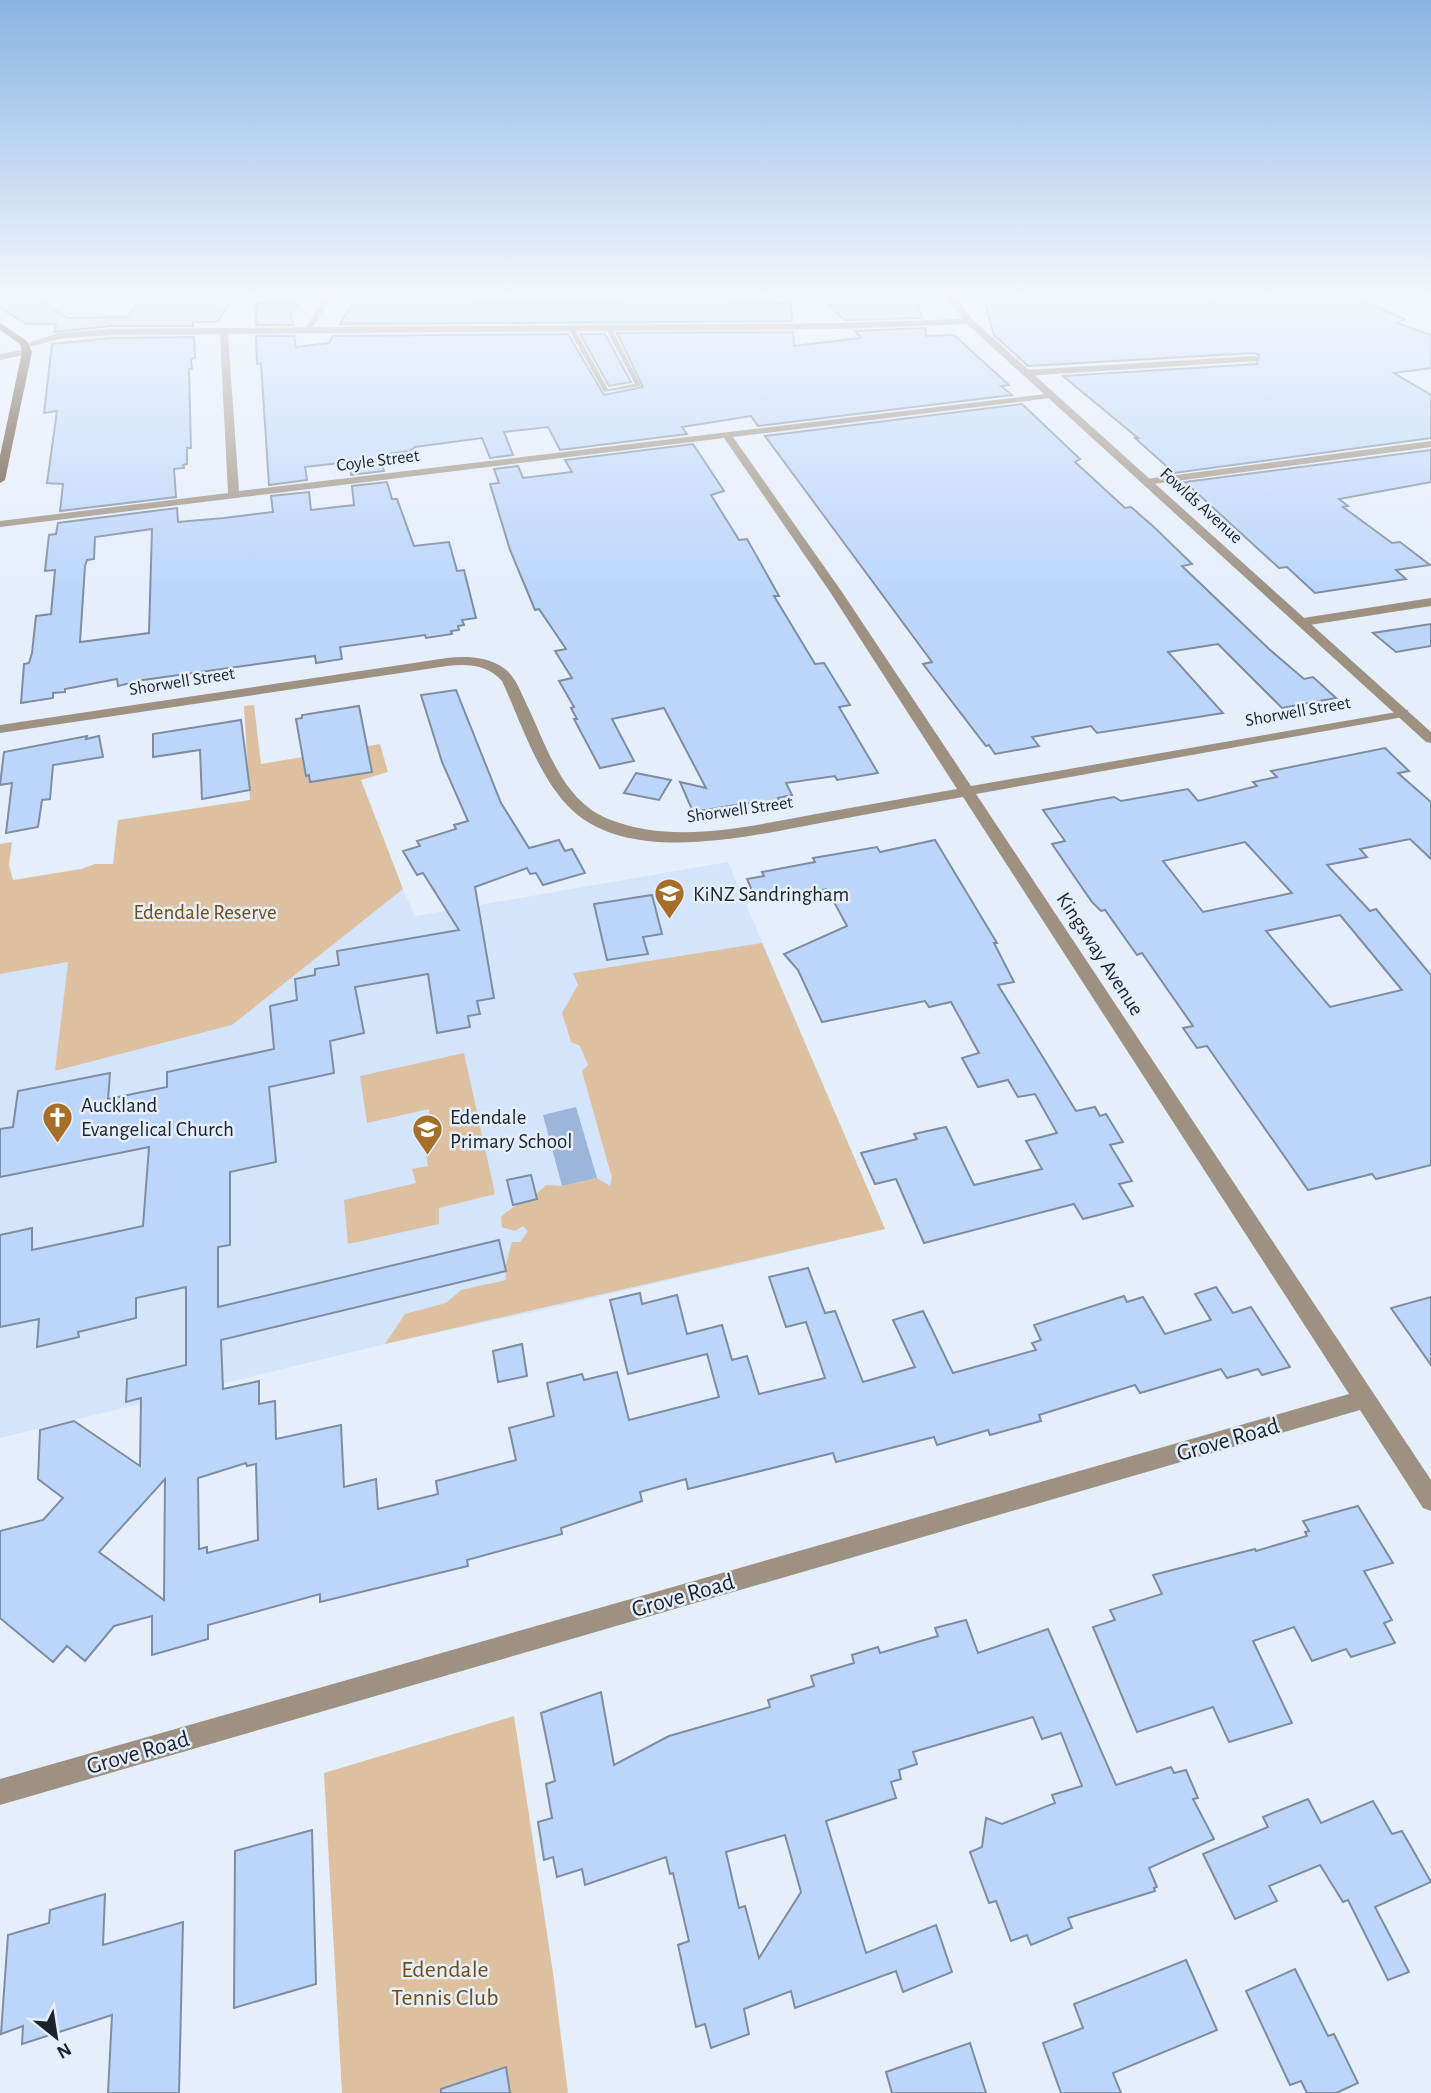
<svg xmlns="http://www.w3.org/2000/svg" width="1431" height="2093" font-family="'Alegreya Sans',sans-serif">
<rect width="100%" height="100%" fill="#e5eefb"/>
<g fill="#d4e4fb">
<polygon points="0,297 178,297 156,323 27,324 0,308"/>
<polygon points="728,862 885,1229 556,1307 385,1344 0,1438 0,974 68,962 56,1071 232,1025 403,889 415,916"/>
</g>
<g fill="#ddc0a0">
<polygon points="254,705 261,764 380,744 388,772 361,780 403,889 232,1025 55,1071 68,962 0,974 0,844 12,842 9,865 13,880 81,869 95,864 113,864 118,820 250,800 244,706"/>
<path d="M762 943 885 1229 385 1344 405 1314 446 1303 461 1290 506 1280 505 1267 512 1242H520L528 1231 523 1226 515 1231 502 1227 501 1217C515 1203 533 1199 546 1185L562 1186 597 1178 610 1186 612 1178 582 1071 588 1065 580 1046 571 1042 562 1013 578 985 573 973Z"/>
<polygon points="464,1053 495,1194 439,1208 439,1224 348,1244 344,1200 416,1183 412,1169 428,1166 424,1143 431,1141 429,1109 367,1123 360,1076"/>
<polygon points="514,1716 553,1973 568,2093 342,2093 324,1773"/>
</g>
<polygon fill="#9cb5d9" points="576,1107 597,1178 562,1186 543,1115"/>
<g fill="#bcd6fb" stroke="#7f8da1" stroke-width="2" fill-rule="evenodd">
<polygon points="0,297 33,297 68,318 127,317 143,299 234,297 218,321 214,322 193,322 193,326 111,326 54,332 56,324 27,324 0,308"/>
<polygon points="631,297 721,297 721,301 781,303 791,304 792,321 340,324 355,299 546,302 545,304 600,304 601,301 631,301"/>
<polygon points="914,297 923,318 844,320 828,304 869,305 868,299"/>
<polygon points="983,297 1182,297 1184,300 1202,300 1218,304 1288,305 1281,297 1355,298 1405,319 1397,323 1431,335 1431,368 1394,373 1431,395 1431,438 1174,473 1135,438 1138,438 1063,376 1257,364 1259,355 1254,353 1028,366 994,335"/>
<polygon points="256,303 298,304 291,315 293,325 256,325"/>
<polygon points="925,328 926,336 954,335 1009,385 1001,386 1012,395 758,426 751,416 682,427 687,434 560,450 548,427 504,432 513,455 490,458 482,438 415,447 410,451 379,455 384,471 351,475 349,462 305,467 307,480 269,485 261,363 257,364 256,336 294,336 296,347 329,343 333,336 568,334 604,395 643,387 617,333 793,332 794,346 861,338 855,331"/>
<polygon points="580,334 605,334 631,382 609,386"/>
<polygon points="194,337 195,358 191,359 192,369 189,369 191,448 187,448 187,464 183,465 184,468 174,469 176,497 60,511 63,484 47,483 57,411 44,413 52,344 111,338"/>
<polygon points="1022,404 1080,459 1075,462 1125,508 1131,507 1155,528 1192,564 1182,566 1269,649 1304,679 1313,677 1336,698 1282,708 1218,644 1168,652 1223,713 1097,733 1091,726 1032,737 1039,746 995,754 989,745 986,746 923,664 932,662 765,436"/>
<polygon points="693,444 724,491 711,495 739,540 747,539 779,596 774,596 815,664 824,663 850,705 839,707 878,773 837,780 835,776 786,783 792,795 778,798 780,802 753,807 748,803 693,812 680,782 706,788 664,708 612,719 634,761 600,768 574,719 577,719 571,708 574,707 559,681 572,678 555,651 566,649 539,609 535,610 510,550 490,484 499,483 494,469 518,466 523,478 572,472 565,460"/>
<polygon points="1431,450 1431,482 1339,499 1348,506 1343,507 1392,543 1400,542 1430,565 1396,570 1406,579 1315,593 1287,567 1279,568 1185,482"/>
<path d="M387 482 392 499H397L414 546 449 542 457 571 464 570 476 618 462 620 464 625 458 626 459 630 451 631 452 634 426 638 425 635 340 647 342 659 316 663 315 656 143 680 118 686 117 679 65 689V692L53 693V698L21 703 24 664 29 663 32 653 36 616 51 614 55 570 45 571 49 535 56 534 58 523 177 508 178 522 224 518 273 512 271 496 309 492 311 510 354 505 352 486ZM152 529 149 633 80 642 85 566 87 560 94 559 95 537Z"/>
<polygon points="1431,624 1431,646 1396,652 1373,633"/>
<path d="M456 690 501 803 529 848 559 840 565 851 572 849 585 873 543 885 536 873 530 874 527 868 475 887 494 998 477 1001 480 1014 468 1016 470 1027 437 1033 428 974 355 987 364 1033 330 1041 334 1073 269 1087 276 1162 230 1172V1245L218 1247V1307L499 1240 506 1271 221 1340 223 1389 259 1381V1404L275 1401 276 1439 341 1425 344 1487 376 1479 378 1509 438 1494 436 1481 516 1460 509 1428 554 1416 547 1383 582 1374 584 1380 617 1372 629 1420 719 1397 707 1354 628 1374 610 1300 640 1293 642 1304 677 1295 687 1334 722 1325 732 1360 747 1356 759 1394 825 1378 806 1322 786 1327 769 1277 808 1268 825 1313 835 1311 863 1382 915 1367 893 1320 923 1311 953 1373 1036 1350 1032 1343 1041 1340 1034 1325 1124 1296 1127 1302 1143 1297 1165 1334 1211 1320 1195 1294 1216 1287 1233 1313 1251 1307 1290 1367 1262 1375 1258 1369 1227 1378 1221 1369 1140 1393 1135 1385 1039 1415 1041 1421 990 1435 988 1430 937 1445 934 1437 836 1462 833 1453 688 1489 686 1479 640 1492 642 1501 561 1528 562 1534 467 1560 468 1566 320 1602V1594L208 1625V1639L152 1655V1616L114 1626 85 1661 67 1646 53 1662 0 1618V1531L43 1520 63 1498 38 1479 40 1430 74 1421 140 1466 141 1398 126 1402 127 1379 186 1365V1287L136 1298V1318L78 1332 79 1337 37 1347 39 1319 0 1327V1235L32 1228V1250L143 1226 149 1147 0 1177V1129L13 1127 18 1091 110 1073 108 1099 167 1087V1072L274 1049 270 1006 297 1000 295 979 315 975V969L339 965 337 951 459 930 423 873 417 875 403 851 420 846 417 841 456 829 454 825 468 821 442 762 421 695ZM246 1463 247 1466 256 1464 258 1540 207 1553V1547L199 1549 198 1478ZM165 1479 164 1600 99 1552Z"/>
<polygon points="359,706 372,772 310,782 309,775 306,776 296,719 302,718 302,715"/>
<polygon points="241,720 250,790 202,799 200,750 153,757 153,734"/>
<polygon points="87,736 86,739 99,736 103,757 53,765 50,799 42,800 38,827 6,833 12,783 0,785 4,752"/>
<path d="M1385 748 1409 771 1398 773 1431 802V859L1410 839 1360 849 1367 857 1327 865 1370 911 1376 909 1431 975V1165L1376 1179 1372 1174 1308 1190 1207 1046 1197 1048 1183 1028 1193 1026 1142 953 1137 955 1105 910 1101 911 1092 902 1052 844 1065 841 1043 810 1114 797 1121 801 1188 789 1198 801 1257 786 1253 782 1277 777 1271 771ZM1245 842 1292 893 1203 912 1163 861ZM1340 915 1402 990 1330 1007 1266 931Z"/>
<polygon points="636,773 671,780 659,800 624,793"/>
<polygon points="935,840 997,943 994,943 1014,982 998,985 1036,1046 1076,1111 1095,1107 1100,1116 1106,1114 1123,1142 1110,1145 1132,1181 1119,1184 1133,1206 1083,1219 1074,1204 924,1243 896,1179 875,1184 861,1153 917,1139 914,1134 946,1127 974,1185 1042,1169 1026,1141 1057,1133 1035,1094 1018,1097 1008,1080 978,1087 962,1058 979,1053 951,1002 929,1007 925,1001 822,1022 798,970 784,954 847,926 827,889 757,902 747,879 764,876 762,872 815,862 813,858 877,847 880,852"/>
<polygon points="652,895 662,934 643,937 648,954 607,960 594,904"/>
<polygon points="531,1175 537,1199 513,1205 507,1180"/>
<polygon points="1431,1297 1431,1365 1391,1308"/>
<polygon points="522,1344 527,1376 498,1382 493,1351"/>
<polygon points="1358,1506 1393,1563 1364,1571 1392,1620 1384,1623 1395,1643 1351,1657 1346,1649 1312,1661 1294,1627 1253,1641 1292,1723 1229,1742 1213,1707 1137,1732 1093,1627 1115,1620 1110,1610 1162,1594 1153,1575 1255,1549 1256,1551 1307,1536 1305,1532 1309,1531 1303,1521"/>
<path d="M966 1620 978 1653 1048 1629 1116 1785 1171 1767 1174 1773 1186 1770 1198 1798 1193 1799 1214 1839 1149 1868 1157 1887 1154 1888 1155 1891 1068 1918 1072 1928 1031 1945 1027 1935 1011 1941 996 1901 989 1903 970 1852 982 1847 986 1818 1002 1824 1055 1803 1052 1795 1082 1786 1061 1733 1042 1739 1033 1717 913 1752 917 1764 899 1770 901 1779 891 1782 896 1798 826 1821 866 1953 936 1925 952 1972 903 1992 896 1971 795 2008 791 1991 744 2009 749 2034 711 2048 705 2024 696 2027 678 1945 689 1941 673 1873 670 1874 666 1857 585 1885 582 1869 557 1877 553 1857 544 1860 538 1822 552 1818 546 1784 555 1781 541 1713 601 1692 614 1765 669 1736 770 1707 768 1700 814 1686 811 1676 854 1663 852 1655 878 1647 880 1653 938 1636 935 1628ZM785 1835 801 1892 759 1958 745 1906 739 1908 726 1852Z"/>
<polygon points="1308,1799 1321,1823 1373,1801 1392,1834 1402,1831 1431,1882 1375,1907 1409,1972 1388,1980 1348,1900 1343,1902 1320,1865 1269,1886 1277,1901 1235,1919 1203,1854 1268,1827 1263,1817"/>
<polygon points="312,1830 316,1984 234,2008 235,1851"/>
<polygon points="105,1894 103,1945 183,1922 179,2093 108,2093 112,2015 22,2044 23,2026 1,2034 8,1935 49,1923 50,1910"/>
<polygon points="1186,1960 1217,2030 1113,2073 1121,2093 1061,2093 1043,2043 1083,2028 1074,2004"/>
<polygon points="1295,1969 1328,2036 1334,2034 1358,2083 1336,2093 1307,2093 1301,2081 1290,2085 1246,1991"/>
<polygon points="970,2043 986,2093 892,2093 886,2072"/>
<polygon points="506,2067 510,2093 441,2093 441,2089"/>
</g>
<g fill="none" stroke-linecap="round" stroke-linejoin="round">
<polygon fill="#9e9182" fill-rule="evenodd" points="608,325 611,327 641,386 604,392 568,328 571,326 574,328 608,389 635,384 605,327"/>
<g fill="#9e9182" fill-rule="evenodd">
<polygon points="324,297 332,297 310,331 304,331"/>
<path d="M226 328 230 331 228 335 239 491 1054 393 1056 395 1051 398 733 437 842 592 971 786 1408 710V716L1403 717 976 794 1431 1480V1511L1423 1508 1360 1410 0 1805V1779L1349 1394 963 797C917 805 872 813 826 822 754 835 634 866 573 811 539 780 521 722 502 681 486 664 468 664 447 666L0 733V725L447 658C464 656 483 656 499 665 514 673 519 688 526 703 547 746 562 802 611 820 676 845 750 826 816 814 863 806 910 797 957 789L830 592 724 438 0 527V521L228 493 220 335Z"/>
<polygon points="27,349 30,350 30,354 0,360 0,354"/>
<polygon points="1254,356 1257,357 1257,361 1025,376 1020,373 1025,370"/>
<polygon points="1431,441 1431,447 1146,485 1141,482 1146,479"/>
<polygon points="1431,598 1431,606 1303,626 1297,622 1303,618"/>
</g>
<polygon fill="#9e9182" fill-rule="evenodd" points="946,297 955,297 972,319 1431,732 1431,743 1426,742 967,324 840,329 111,335 59,339 26,348 22,345 59,333 111,329 840,323 963,319"/>
<polygon fill="#5d462d" fill-rule="evenodd" points="0,323 27,341 32,352 5,480 0,483 0,456 22,352 20,344 0,330"/>
</g>
<linearGradient id="sky" x2="0" y2="1"><stop stop-color="#89b4e2"/><stop offset="0.5" stop-color="#f3f7fd"/><stop offset="1" stop-color="#f3f7fd" stop-opacity="0"/></linearGradient>
<rect width="1431" height="590" fill="url(#sky)"/>
<defs>
<symbol id="school-pin" viewBox="-11 -11 22 30"><path d="M0 17L-7.5 6A9.5 9.5 0 1 1 7.5 6Z" fill="#a56f2a" stroke="#e5eefb"/><path d="M0-5L7-2L0 1L-7-2ZM-4 1L0 2.5L4 1V4Q0 6-4 4Z" fill="#fff"/></symbol>
<symbol id="church-pin" viewBox="-11 -11 22 30"><path d="M0 17L-7.5 6A9.5 9.5 0 1 1 7.5 6Z" fill="#a56f2a" stroke="#e5eefb"/><path d="M-1.2-6h2.4v3.5h3.3v2.4h-3.3V6h-2.4V-.1h-3.3v-2.4h3.3Z" fill="#fff"/></symbol>
</defs>
<g fill-rule="evenodd">
<use href="#school-pin" x="652" y="876" width="35" height="47"/>
<use href="#church-pin" x="40" y="1100" width="35" height="47"/>
<use href="#school-pin" x="410" y="1112" width="35" height="47"/>
</g>
<g text-anchor="middle" dominant-baseline="central" stroke-width="5" stroke-linejoin="round" paint-order="stroke">
<g font-size="18" fill="#1d232b" stroke="#e5eefb">
<text transform="translate(378 461) rotate(-7)">Coyle Street</text>
<text transform="translate(1201 506) rotate(42)">Fowlds Avenue</text>
<text transform="translate(182 682) rotate(-9)">Shorwell Street</text>
<text transform="translate(1298 712) rotate(-10)">Shorwell Street</text>
<text transform="translate(740 810) rotate(-8)">Shorwell Street</text>
</g>
<g font-size="21" fill="#1d232b" stroke="#e5eefb" text-anchor="start">
<text x="693" y="894">KiNZ Sandringham</text>
<text x="81" y="1105">Auckland<tspan x="81" dy="24">Evangelical Church</tspan></text>
<text x="450" y="1117">Edendale<tspan x="450" dy="24">Primary School</tspan></text>
</g>
<g font-size="21" fill="#754b13" stroke="#e5eefb">
<text x="205" y="912">Edendale Reserve</text>
</g>
<g font-size="21" fill="#1d232b" stroke="#e5eefb">
<text transform="translate(1100 954) rotate(57)">Kingsway Avenue</text>
</g>
<g font-size="24" fill="#1d232b" stroke="#e5eefb">
<text transform="translate(1228 1440) rotate(-16)">Grove Road</text>
<text transform="translate(683 1596) rotate(-16)">Grove Road</text>
<text transform="translate(138 1753) rotate(-16)">Grove Road</text>
</g>
<g font-size="24" fill="#754b13" stroke="#e5eefb">
<text x="445" y="1970">Edendale<tspan x="445" dy="28">Tennis Club</tspan></text>
</g>
</g>
<g transform="translate(56 2037) rotate(150)" stroke="#e5eefb" stroke-width="5" paint-order="stroke">
<path d="M0-5L12 26L0 18L-12 26Z" fill="#1d232b"/>
<text y="-10" font-size="19" font-weight="bold" text-anchor="middle" fill="#1d232b">N</text>
</g>
</svg>
